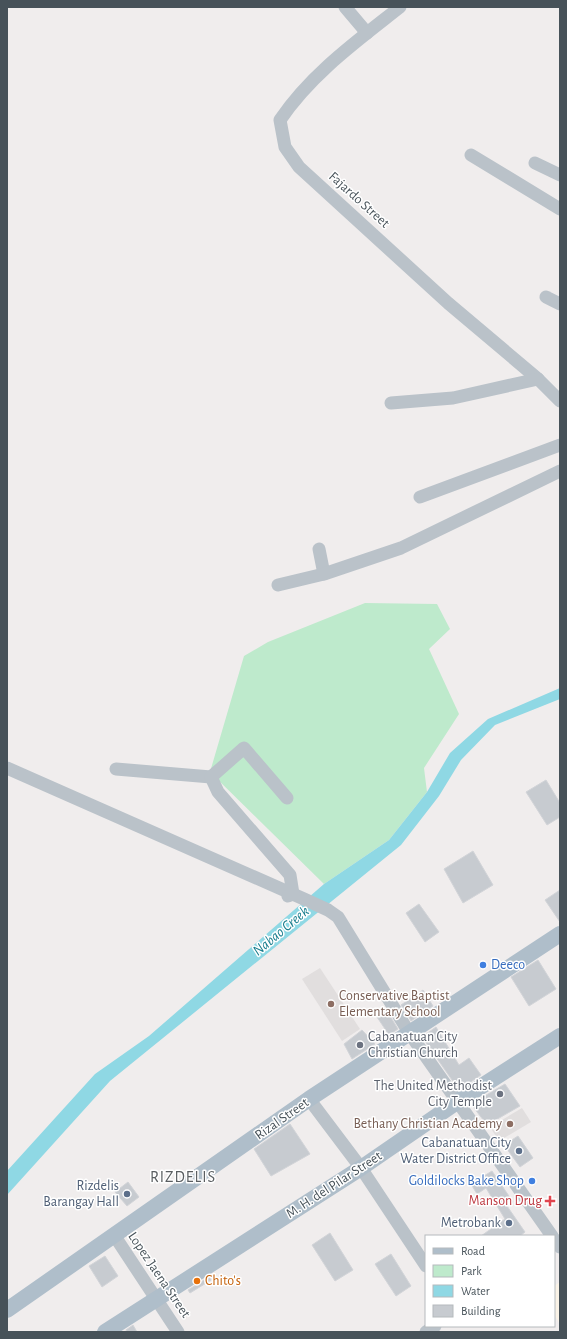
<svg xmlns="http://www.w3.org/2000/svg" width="567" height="1339" font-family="'Alegreya Sans',sans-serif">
<rect width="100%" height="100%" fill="#f0eded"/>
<polygon fill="#faf3e7" points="560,1282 560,1324 554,1315 554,1286"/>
<g fill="#e1dede">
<polygon points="320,968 360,1029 342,1041 302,979"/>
<polygon points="522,1108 531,1122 499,1141 490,1127"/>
</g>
<polygon fill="#beeacc" points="365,603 437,604 450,629 429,649 459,714 424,768 427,792 389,840 324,884 210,772 244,656 268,642"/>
<polygon fill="#8fd8e4" points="560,688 560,699 495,725 461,760 439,796 401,845 110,1081 7,1195 7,1171 95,1074 149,1036 324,884 389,840 427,792 450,753 488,719"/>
<g fill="#c7cbd0" stroke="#d2d4d8">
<polygon points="546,780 560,803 560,817 547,825 526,792"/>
<polygon points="473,851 493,885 463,903 444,869"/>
<polygon points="560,890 560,922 545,900"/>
<polygon points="419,904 439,932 425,942 406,913"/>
<polygon points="538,960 556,989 529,1006 511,977"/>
<polygon points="423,990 433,1006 411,1021 401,1005"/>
<polygon points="387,1011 398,1029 389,1035 377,1017"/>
<polygon points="436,1027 459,1065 469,1058 481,1075 459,1090 422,1037"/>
<polygon points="362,1030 375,1044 352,1059 344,1044"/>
<polygon points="505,1084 520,1106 487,1125 471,1104"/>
<polygon points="290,1124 310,1154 271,1176 254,1149"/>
<polygon points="518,1136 533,1158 520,1167 504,1145"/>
<polygon points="492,1171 513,1202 507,1206 525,1232 520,1236 481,1236 505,1219 486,1188 477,1194 471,1184"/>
<polygon points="128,1182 139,1197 127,1206 115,1192"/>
<polygon points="330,1233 353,1270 335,1281 312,1245"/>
<polygon points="391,1254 411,1286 396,1296 375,1264"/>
<polygon points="105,1256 118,1276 102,1287 89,1266"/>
<polygon points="209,1277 211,1280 190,1293 188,1290"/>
<polygon points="133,1325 137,1332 127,1332 126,1330"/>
</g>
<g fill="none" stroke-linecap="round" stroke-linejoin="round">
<g stroke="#bac2c9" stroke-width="13">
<polyline points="345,7 367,33"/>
<path d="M400 7C357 41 311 74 280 120L285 147 299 167 448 303 538 379 560 401"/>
<polyline points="471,155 560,209"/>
<polyline points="535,163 560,175"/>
<polyline points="546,297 560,304"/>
<polyline points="391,403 453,398 538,379"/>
<polyline points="420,497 560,445"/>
<polyline points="319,549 324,574"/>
<polyline points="278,585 324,574 401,548 560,471"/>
<polyline points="7,768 304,899 328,910 338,917 410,1034 552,1236"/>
<polyline points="116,769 211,777"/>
<polyline points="287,798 244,748 211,777 218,792 290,875 293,894 288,896"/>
<polyline points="309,1099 361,1168 426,1266"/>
<polyline points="114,1235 178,1332"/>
<polyline points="554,1239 560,1247"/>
<polyline points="426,1332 435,1326"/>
</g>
<g stroke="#afbeca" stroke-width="16">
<polyline points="7,1310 309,1099 560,934"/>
<polyline points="105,1332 361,1168 457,1102 560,1036"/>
</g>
</g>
<g fill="#3f7fe0" stroke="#fff" stroke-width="1.5">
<circle cx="483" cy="965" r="4"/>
<circle cx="532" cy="1181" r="4"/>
</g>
<g fill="#8d6e63" stroke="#fff" stroke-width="1.5">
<circle cx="331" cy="1004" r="4"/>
<circle cx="510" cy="1124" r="4"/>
</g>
<g fill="#6b7280" stroke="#fff" stroke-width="1.5">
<circle cx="360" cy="1045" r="4"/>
<circle cx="500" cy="1094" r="4"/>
</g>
<g fill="#5c6f8a" stroke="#fff" stroke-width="1.5">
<circle cx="519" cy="1151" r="4"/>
<circle cx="127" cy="1194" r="4"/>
<circle cx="509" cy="1223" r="4"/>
</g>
<path fill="#e0444e" stroke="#fff" stroke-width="1.5" d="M548 1195h4v4h4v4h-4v4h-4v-4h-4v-4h4z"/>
<circle fill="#e8710a" stroke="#fff" stroke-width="1.5" cx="197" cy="1281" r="4"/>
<g text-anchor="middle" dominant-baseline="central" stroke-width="3" stroke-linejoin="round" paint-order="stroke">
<g font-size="14" fill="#475259" stroke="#fff">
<text transform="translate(359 200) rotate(42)">Fajardo Street</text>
<text transform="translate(282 1119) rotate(-35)">Rizal Street</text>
<text transform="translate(334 1185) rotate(-33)">M. H. del Pilar Street</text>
<text transform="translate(159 1275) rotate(56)">Lopez Jaena Street</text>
</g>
<g font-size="14" fill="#366cbe" stroke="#fff" text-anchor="start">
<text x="491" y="965">Deeco</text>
<text x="524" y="1181" text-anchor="end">Goldilocks Bake Shop</text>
</g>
<g font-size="14" fill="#785e54" stroke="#fff" text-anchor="start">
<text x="339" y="996">Conservative Baptist<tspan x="339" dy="16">Elementary School</tspan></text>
<text x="502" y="1124" text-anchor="end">Bethany Christian Academy</text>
</g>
<g font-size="14" fill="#5b616d" stroke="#fff" text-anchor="start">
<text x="368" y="1037">Cabanatuan City<tspan x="368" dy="16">Christian Church</tspan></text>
<text x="492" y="1086" text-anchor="end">The United Methodist<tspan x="492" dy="16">City Temple</tspan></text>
</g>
<g font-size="14" fill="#4e5e75" stroke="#fff" text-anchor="end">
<text x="511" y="1143">Cabanatuan City<tspan x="511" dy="16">Water District Office</tspan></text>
<text x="119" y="1186">Rizdelis<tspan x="119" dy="16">Barangay Hall</tspan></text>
<text x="501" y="1223">Metrobank</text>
</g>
<g font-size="14" fill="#be3a42" stroke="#fff" text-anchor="end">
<text x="542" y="1201">Manson Drug</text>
</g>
<g font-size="14" fill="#c56008" stroke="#fff" text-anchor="start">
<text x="205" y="1281">Chito's</text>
</g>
<g font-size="15" font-style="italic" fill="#177d8d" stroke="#fff">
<text transform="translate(281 931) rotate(-40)">Nabao Creek</text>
</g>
<g font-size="16" letter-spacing="1" fill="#5a5e61" stroke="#fff">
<text x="183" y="1177">RIZDELIS</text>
</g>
</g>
<rect width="567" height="1339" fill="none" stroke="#475259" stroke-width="16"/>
<rect x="425" y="1235" width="130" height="92" fill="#ffffff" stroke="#b5babd"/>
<rect x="433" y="1248" width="20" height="6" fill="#afbeca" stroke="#b5babd"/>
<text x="461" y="1255" font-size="12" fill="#475259">Road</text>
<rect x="433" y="1265" width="20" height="12" fill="#beeacc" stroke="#b5babd"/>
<text x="461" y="1275" font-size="12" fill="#475259">Park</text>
<rect x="433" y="1285" width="20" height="12" fill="#8fd8e4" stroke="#b5babd"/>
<text x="461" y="1295" font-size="12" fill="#475259">Water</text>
<rect x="433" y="1305" width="20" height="12" fill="#c7cbd0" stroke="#b5babd"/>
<text x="461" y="1315" font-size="12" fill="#475259">Building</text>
</svg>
